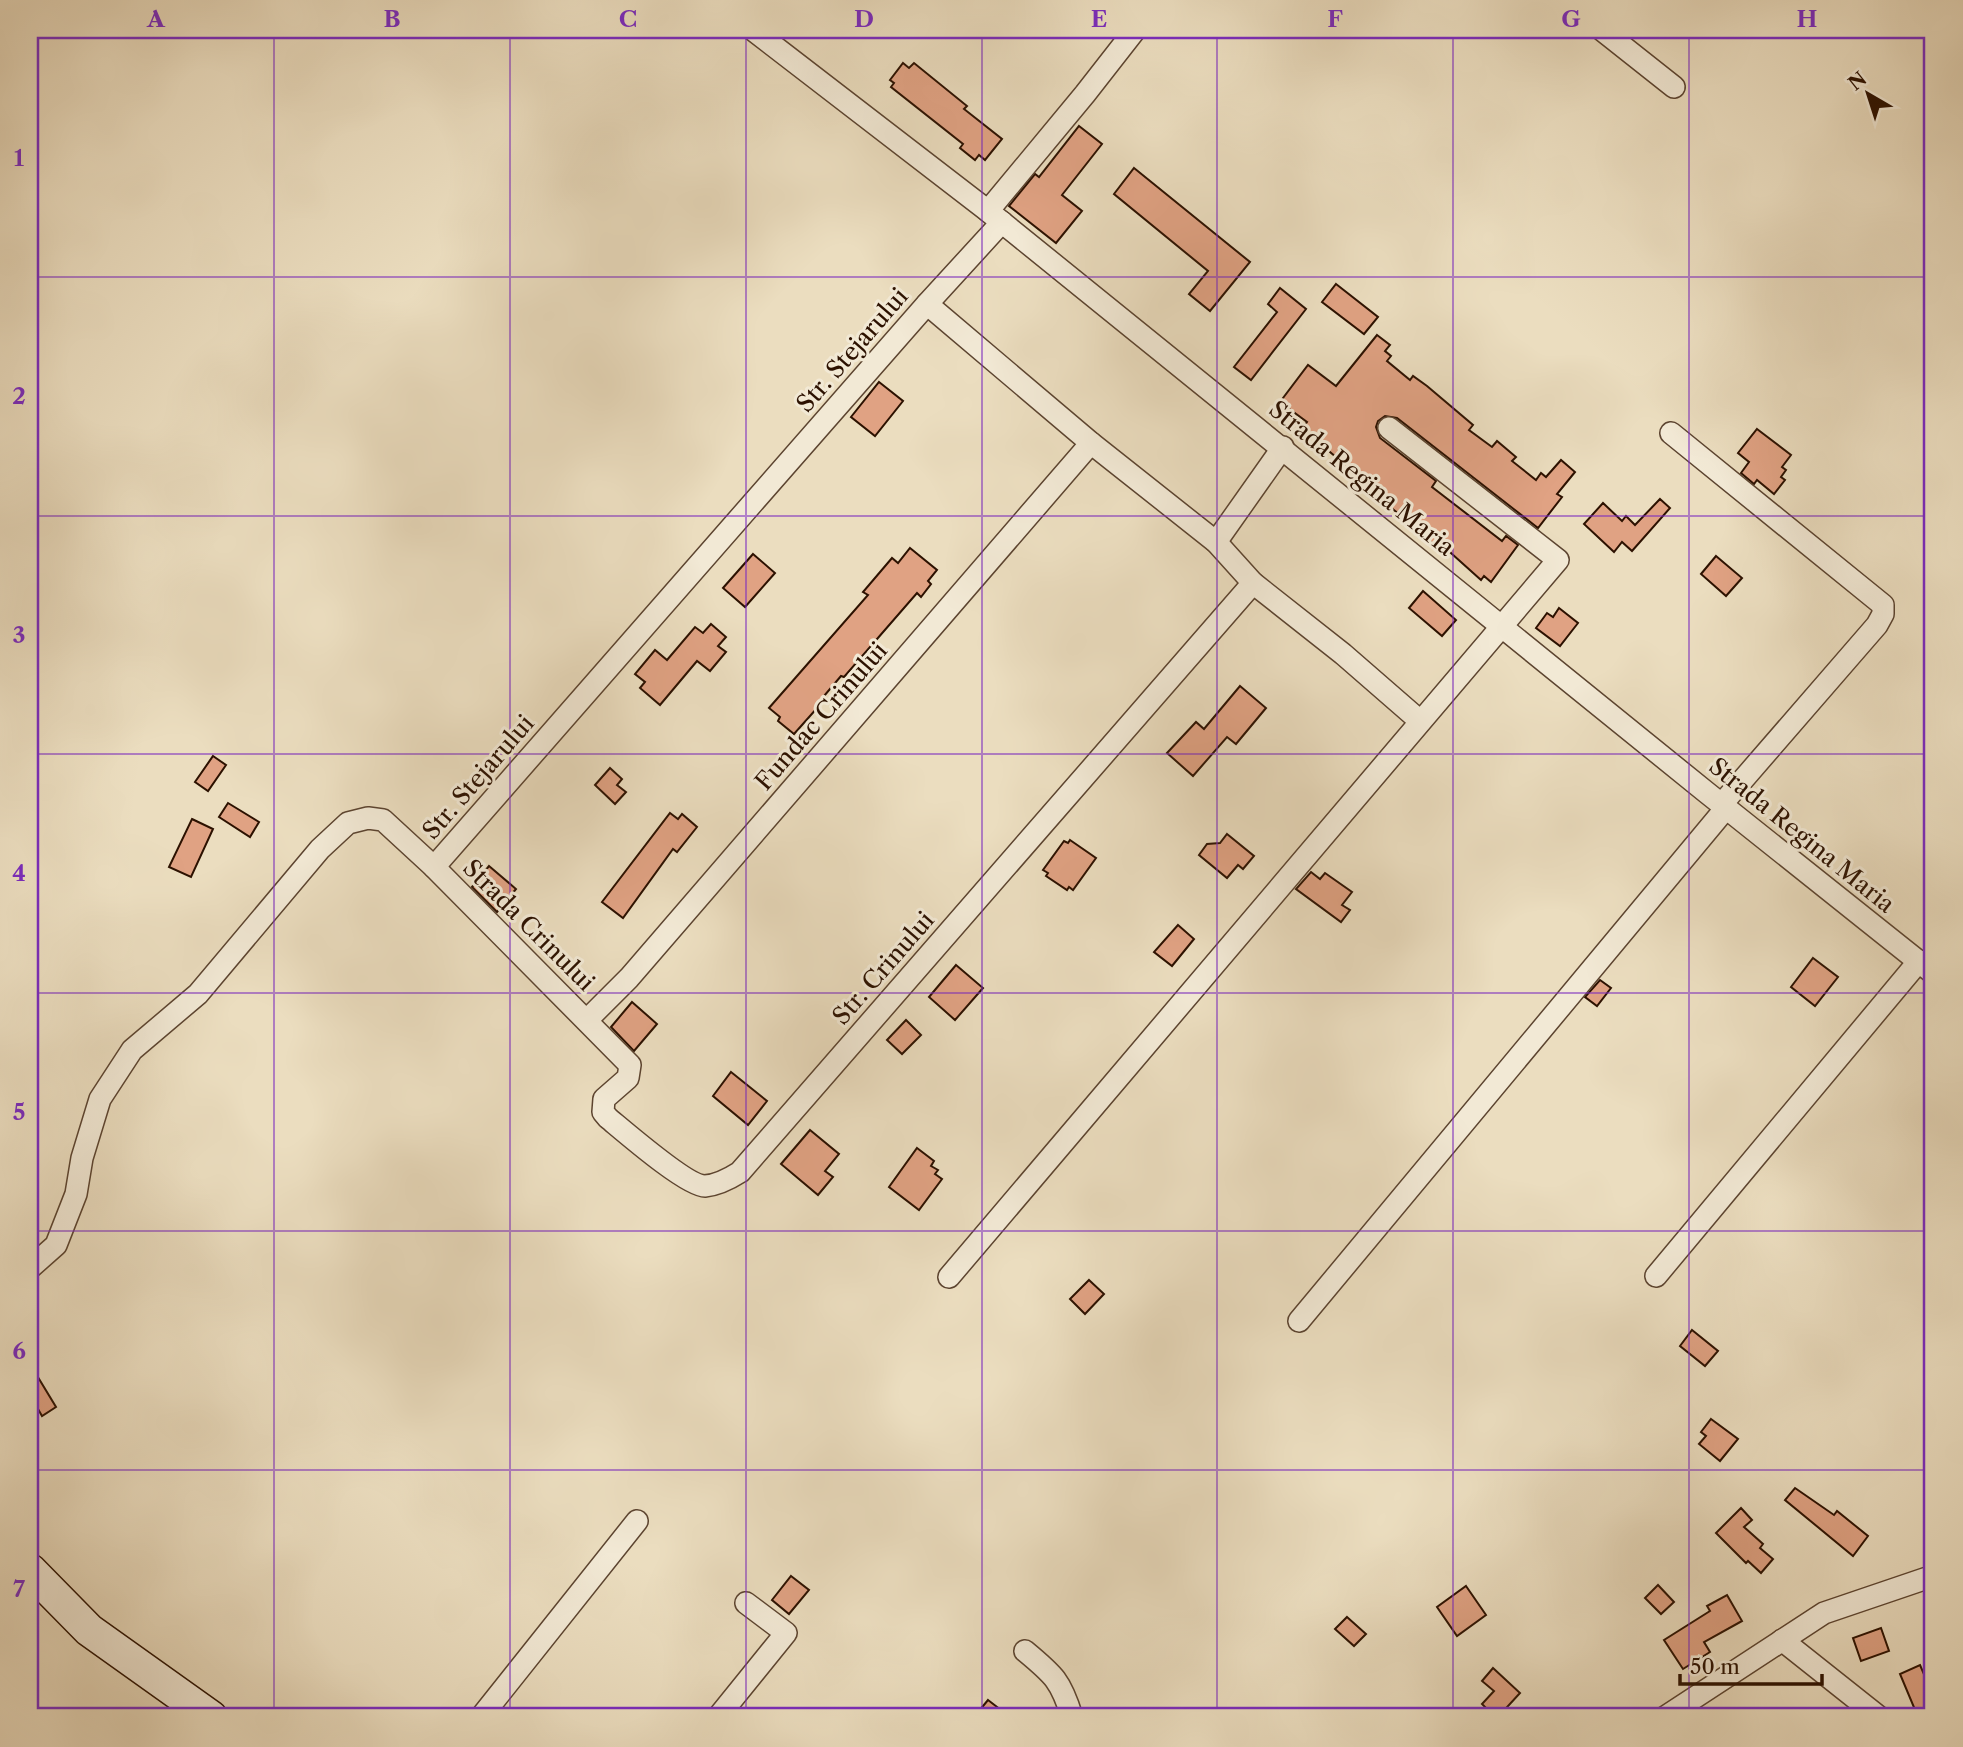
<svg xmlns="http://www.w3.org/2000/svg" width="1963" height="1747" font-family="'Libre Caslon Text',serif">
<rect width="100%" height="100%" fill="#ebddbf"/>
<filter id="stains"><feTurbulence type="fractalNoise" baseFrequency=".00286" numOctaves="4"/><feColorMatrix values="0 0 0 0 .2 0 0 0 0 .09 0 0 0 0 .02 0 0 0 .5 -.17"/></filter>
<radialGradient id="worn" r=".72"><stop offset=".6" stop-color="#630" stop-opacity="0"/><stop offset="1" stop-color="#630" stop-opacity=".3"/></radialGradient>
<g fill="#e0a283" stroke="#2c1100" stroke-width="2">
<polygon points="903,63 909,68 914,63 967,106 964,109 1002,139 985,160 979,155 975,160 960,148 963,144 891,87 894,83 890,80"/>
<polygon points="1079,126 1102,144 1062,195 1082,211 1056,243 1009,206 1035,174 1039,177"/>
<polygon points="1134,168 1250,262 1210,311 1189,294 1208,271 1114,194"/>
<polygon points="1336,284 1378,317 1364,334 1322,302"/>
<polygon points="1280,288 1306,309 1251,380 1234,367 1277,312 1268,304"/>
<polygon points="1377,335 1390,345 1385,351 1391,356 1387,361 1410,380 1413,376 1427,386 1473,425 1469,430 1492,447 1497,441 1516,457 1512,461 1536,480 1541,473 1546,477 1561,460 1575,472 1557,494 1562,497 1538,528 1397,418 1385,416 1378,421 1376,427 1380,438 1436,481 1432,487 1502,541 1506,536 1518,545 1491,582 1484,576 1481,580 1442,545 1439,549 1432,543 1422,535 1426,529 1402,511 1399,514 1381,500 1385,495 1360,475 1357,478 1345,469 1340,465 1342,462 1319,443 1316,447 1299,433 1307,422 1280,402 1308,365 1336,386"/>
<polygon points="879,382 903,401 875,436 851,417"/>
<polygon points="1757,429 1791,455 1782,467 1786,470 1781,477 1785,480 1774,494 1757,480 1754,484 1741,473 1749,462 1738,453"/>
<polygon points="1660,499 1670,508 1632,551 1622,542 1614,552 1584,524 1603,503 1622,521 1626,516 1635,525"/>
<polygon points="910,548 937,570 928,581 931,584 921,597 917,593 844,677 841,676 824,696 826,698 794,734 778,721 780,717 769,708 868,595 863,592 892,558 898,563"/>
<polygon points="753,554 775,573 745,607 723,588"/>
<polygon points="1716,556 1742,578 1726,596 1701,574"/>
<polygon points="1423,591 1456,620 1442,636 1409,608"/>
<polygon points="1559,608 1578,623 1560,646 1536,628 1547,613 1553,617"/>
<polygon points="711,624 726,637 718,646 726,652 710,671 697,661 660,705 640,688 645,682 635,674 655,650 667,660 695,627 703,633"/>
<polygon points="1240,686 1266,708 1236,744 1227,737 1193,776 1167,753 1196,722 1204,729"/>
<polygon points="213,756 226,765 208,791 195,782"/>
<polygon points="610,768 622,779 617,785 626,792 615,804 595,785"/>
<polygon points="228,803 259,822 250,837 219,817"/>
<polygon points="670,813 678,819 682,814 697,827 677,852 673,849 623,918 602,902"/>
<polygon points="192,819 213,829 191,877 169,867"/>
<polygon points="1227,834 1254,856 1243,869 1238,865 1227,878 1199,855 1207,844 1220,843"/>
<polygon points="1070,840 1096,858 1073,890 1069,887 1067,890 1046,876 1048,873 1043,870 1064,841 1068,843"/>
<polygon points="489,866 516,889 497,912 472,887"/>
<polygon points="1311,872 1320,879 1325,873 1352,892 1342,905 1350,910 1341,922 1296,889"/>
<polygon points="1178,925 1194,939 1172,966 1154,952"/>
<polygon points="1813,958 1838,977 1815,1006 1791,987"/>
<polygon points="956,965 983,988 955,1020 929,997"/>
<polygon points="1600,980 1611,988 1597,1006 1585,997"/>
<polygon points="632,1002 657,1024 634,1051 611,1027"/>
<polygon points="906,1020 921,1035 902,1054 887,1040"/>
<polygon points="731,1072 767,1101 748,1125 713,1096"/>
<polygon points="810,1130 839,1154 825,1171 833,1177 818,1195 781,1164"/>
<polygon points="917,1148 934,1161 931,1166 938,1170 935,1174 942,1179 919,1210 889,1187"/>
<polygon points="1089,1280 1104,1294 1085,1314 1070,1299"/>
<polygon points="1692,1330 1718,1351 1705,1366 1680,1346"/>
<polygon points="30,1364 56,1407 42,1416 30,1395"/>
<polygon points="1711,1419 1738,1439 1720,1461 1699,1444 1706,1436 1701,1432"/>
<polygon points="1795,1488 1834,1515 1837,1511 1868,1536 1853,1556 1785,1500"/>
<polygon points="1741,1508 1752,1520 1744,1527 1763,1544 1760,1548 1773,1559 1761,1573 1748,1561 1746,1563 1716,1533"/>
<polygon points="791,1576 809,1590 789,1614 772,1600"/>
<polygon points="1658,1585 1674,1602 1661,1614 1645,1598"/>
<polygon points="1466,1586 1486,1615 1457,1636 1437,1607"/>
<polygon points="1727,1595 1742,1621 1704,1642 1710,1652 1683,1669 1664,1640 1710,1611 1707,1606"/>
<polygon points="1347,1617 1366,1634 1354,1646 1335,1629"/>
<polygon points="1881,1628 1889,1651 1861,1661 1853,1638"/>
<polygon points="1920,1665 1926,1679 1933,1676 1933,1714 1925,1717 1918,1717 1900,1674"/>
<polygon points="1493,1668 1520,1693 1498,1717 1495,1717 1482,1704 1494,1691 1482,1681"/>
<polygon points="988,1700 1010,1717 974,1717"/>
</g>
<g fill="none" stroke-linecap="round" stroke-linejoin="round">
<defs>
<g id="street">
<polyline points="753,30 988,211 1706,792 1933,973"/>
<polyline points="1602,30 1674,87"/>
<polyline points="988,211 1085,94 1135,30"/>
<polyline points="927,304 1091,443 1216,542 1253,583 1343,654 1420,721"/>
<polyline points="1671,433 1883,605 1883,614 1877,625 1721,805"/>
<polyline points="1216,542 1283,447"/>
<path d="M434 867 630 1065 628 1078 604 1099 603 1112 608 1118C625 1132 687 1186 705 1186 718 1185 729 1179 740 1172L1253 583"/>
<polyline points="587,1020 629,978 1091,443"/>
<polyline points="30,1268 56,1245 76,1194 82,1158 100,1099 132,1050 198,994 320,849 348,823 368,818 383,820 434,867 927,304 1002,222"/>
<polyline points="1656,1276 1919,961"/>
<polyline points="949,1277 1558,560 1389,428"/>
<polyline points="1299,1321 1726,808"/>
<polyline points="1782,1640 1879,1717"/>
<path d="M1025 1651C1054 1675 1061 1681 1072 1717"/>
<polyline points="481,1717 637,1521"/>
<polyline points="718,1717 786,1633 746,1603"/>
<polyline points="1665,1717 1824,1613 1933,1576"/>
</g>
<polyline id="secondary" points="30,1570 89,1630 211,1717"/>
</defs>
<use href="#street" stroke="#5c4430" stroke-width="24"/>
<use href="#secondary" stroke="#2c1100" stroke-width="35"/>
<use href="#street" stroke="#f2e9d5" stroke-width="21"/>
<use href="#secondary" stroke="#f2e9d5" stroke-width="32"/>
</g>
<path fill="none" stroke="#7b2cbf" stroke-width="2" stroke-opacity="0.55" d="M274 30V1717M510 30V1717M746 30V1717M982 30V1717M1217 30V1717M1453 30V1717M1689 30V1717M30 277H1933M30 516H1933M30 754H1933M30 993H1933M30 1231H1933M30 1470H1933"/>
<g text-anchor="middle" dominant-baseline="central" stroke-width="6" stroke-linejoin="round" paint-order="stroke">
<g font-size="24" fill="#2c1100" stroke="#f2e9d5">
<text transform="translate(852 350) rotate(-49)">Str. Stejarului</text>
<text transform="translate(1362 478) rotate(39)">Strada Regina Maria</text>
<text transform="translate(821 716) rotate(-49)">Fundac Crinului</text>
<text transform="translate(478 777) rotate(-49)">Str. Stejarului</text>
<text transform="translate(1802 835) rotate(39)">Strada Regina Maria</text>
<text transform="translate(529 925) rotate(45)">Strada Crinului</text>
<text transform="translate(883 968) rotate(-49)">Str. Crinului</text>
</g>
</g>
<rect width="1963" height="1747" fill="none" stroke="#ebddbf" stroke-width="77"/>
<g transform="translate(1868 94) rotate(321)" stroke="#f2e9d5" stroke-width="5" paint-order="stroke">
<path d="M0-5L12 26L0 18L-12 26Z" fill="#2c1100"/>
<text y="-10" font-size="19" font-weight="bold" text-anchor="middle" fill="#2c1100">N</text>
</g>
<path d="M1680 1674v10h142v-10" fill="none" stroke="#2c1100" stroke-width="3.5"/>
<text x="1690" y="1674" font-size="21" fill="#2c1100" stroke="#f2e9d5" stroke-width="5" paint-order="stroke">50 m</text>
<rect x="38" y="38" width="1886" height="1670" fill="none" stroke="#7b2cbf" stroke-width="2.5"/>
<g font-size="23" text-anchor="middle" font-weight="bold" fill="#7b2cbf">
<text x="156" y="27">A</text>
<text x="392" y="27">B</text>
<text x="628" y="27">C</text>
<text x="864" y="27">D</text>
<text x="1099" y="27">E</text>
<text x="1335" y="27">F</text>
<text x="1571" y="27">G</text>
<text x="1807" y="27">H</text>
<text x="19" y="166">1</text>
<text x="19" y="404">2</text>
<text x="19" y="643">3</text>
<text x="19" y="881">4</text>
<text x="19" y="1120">5</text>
<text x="19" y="1359">6</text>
<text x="19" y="1597">7</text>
</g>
<rect width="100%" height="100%" filter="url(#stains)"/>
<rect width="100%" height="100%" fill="url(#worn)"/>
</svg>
